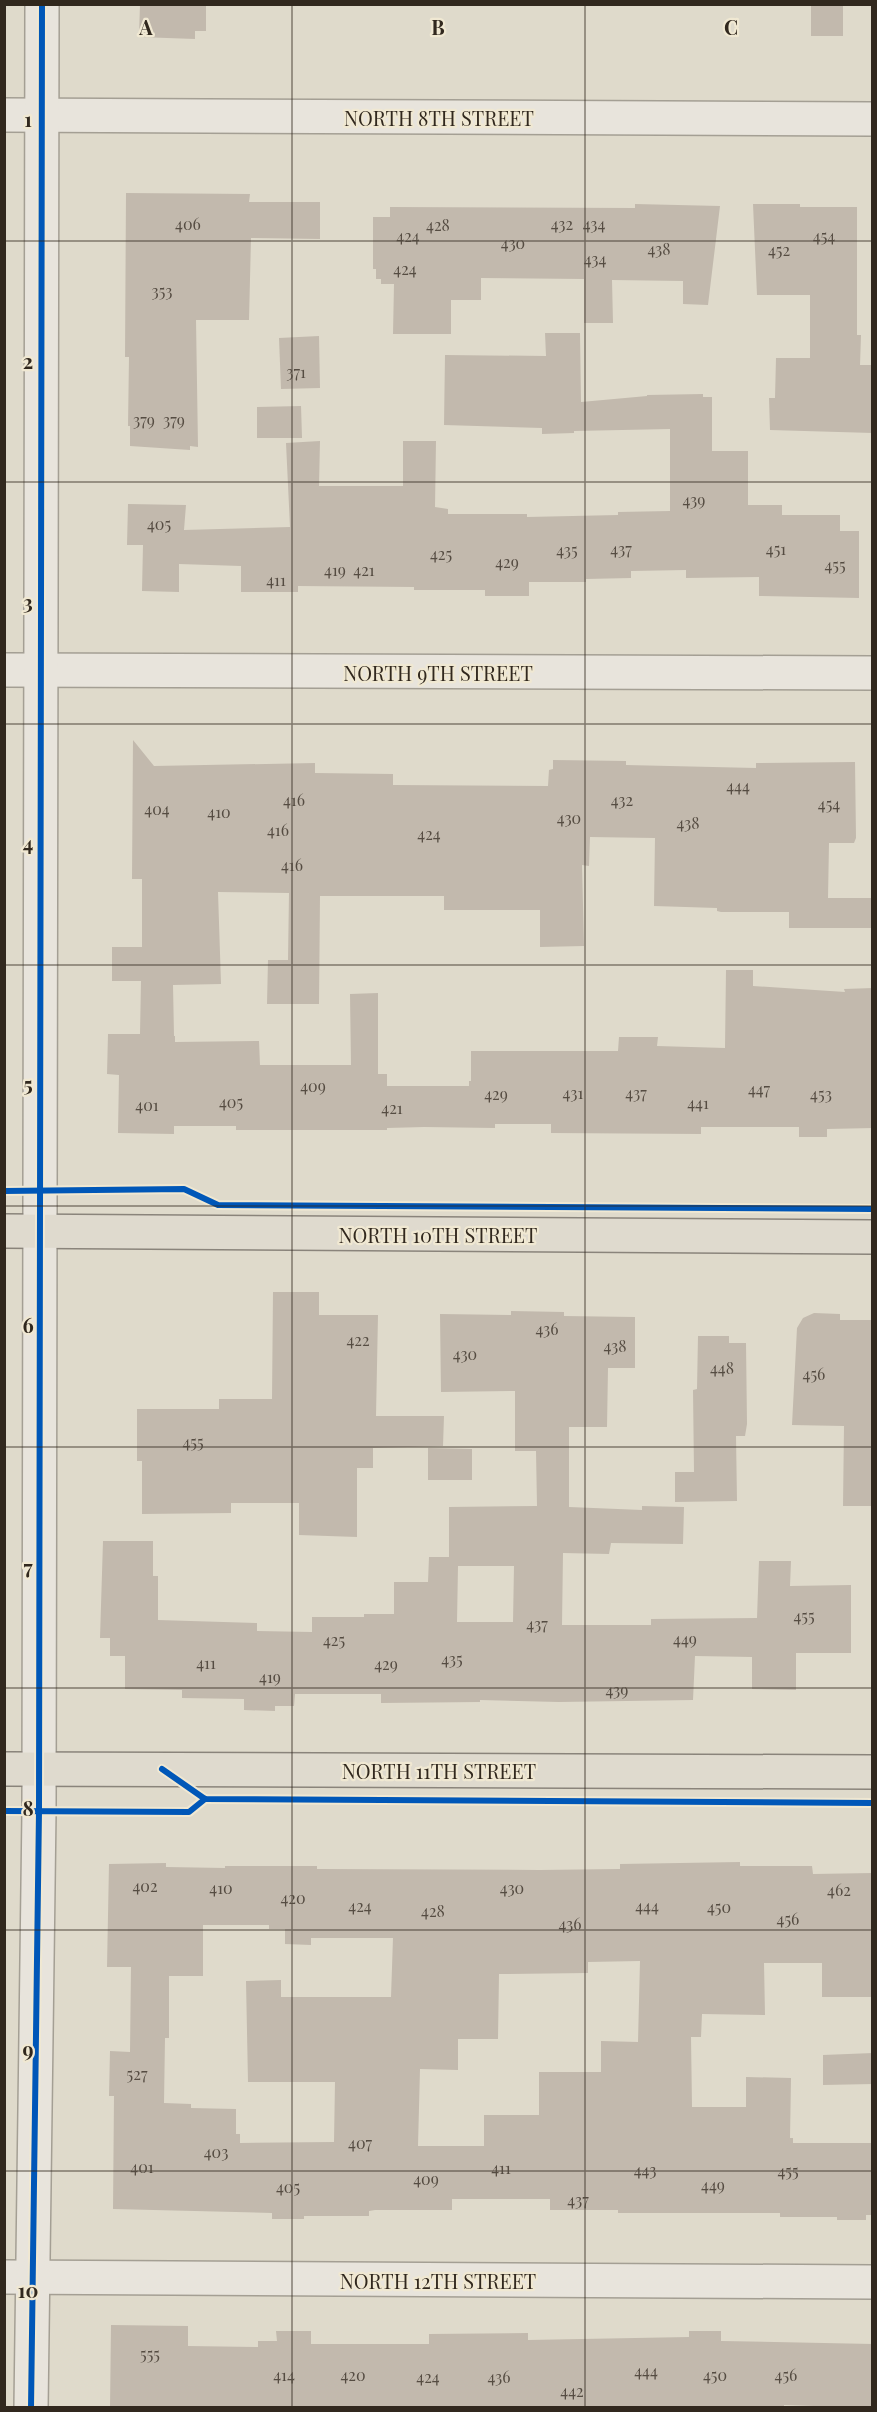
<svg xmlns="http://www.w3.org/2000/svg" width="877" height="2412" font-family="'Playfair Display',serif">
<rect width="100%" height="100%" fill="#dfdacb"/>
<g fill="#c2b9ad" fill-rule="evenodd">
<polygon points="140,4 206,4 206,31 195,31 195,39 139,37"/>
<rect x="811" y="4" width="32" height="32"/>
<polygon points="126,193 250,194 249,202 320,202 320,239 251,238 249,320 196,320 198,447 190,446 190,450 130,446 130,426 128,426 129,357 125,357"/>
<polygon points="635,204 720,206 708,305 683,304 683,281 612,280 613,323 584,323 584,279 481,278 481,300 451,300 451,334 393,334 394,284 381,284 381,279 376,279 376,269 373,269 373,217 390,217 390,207 635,208"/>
<polygon points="753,204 800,204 800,207 857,207 857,335 861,335 860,365 873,365 873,433 770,430 769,398 775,398 776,358 810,358 810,295 757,295"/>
<polygon points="545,333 580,333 581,402 647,396 647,395 703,394 703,397 712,397 712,451 748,451 748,505 782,505 782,515 840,515 840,531 859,531 859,598 759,596 759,577 686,578 686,570 631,571 631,578 586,579 586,582 529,582 529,596 485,596 485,590 414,590 414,587 298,586 298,592 241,592 241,566 179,564 179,592 142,591 143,545 127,545 128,504 186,505 184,530 290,527 286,443 320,441 319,486 403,486 403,441 436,441 435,507 448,509 448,514 527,514 527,517 618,515 618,512 670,511 670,429 574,431 574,433 542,434 542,428 444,425 445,355 546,356"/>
<polygon points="319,336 320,388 281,389 279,338"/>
<polygon points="301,406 302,438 257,438 257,407"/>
<polygon points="133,740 154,766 315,763 315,773 393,774 393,785 548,786 549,770 553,769 553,760 626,761 626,765 756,768 756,763 855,762 856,838 854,843 829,843 828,898 873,898 873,928 789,928 789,912 721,912 717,911 717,908 654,906 655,838 590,837 589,866 582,865 584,946 540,947 540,910 444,910 444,896 320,896 319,1004 267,1004 268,960 288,960 289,893 218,892 221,984 173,985 174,1036 175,1036 175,1042 259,1041 260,1065 351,1065 350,994 378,993 378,1074 387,1074 387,1086 469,1086 469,1081 471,1081 471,1051 618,1051 619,1037 658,1037 657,1046 725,1048 726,970 753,970 753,986 845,992 844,989 873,988 873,1128 827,1129 827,1137 799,1137 799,1127 701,1127 701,1134 551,1133 551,1124 495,1124 495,1128 424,1127 387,1128 387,1130 236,1130 236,1126 174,1126 174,1134 118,1133 119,1075 107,1074 108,1034 140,1034 141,981 112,981 112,947 142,947 142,879 132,879"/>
<polygon points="273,1292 319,1292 319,1315 378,1315 376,1416 444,1416 443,1446 373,1448 373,1468 357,1468 357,1537 299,1535 299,1503 231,1503 231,1513 142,1514 142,1461 137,1461 137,1409 219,1409 219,1399 272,1399"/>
<path d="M511 1311 564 1312V1316L635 1317V1368H608L607 1427H569V1507L642 1510V1506L684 1507 683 1544 611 1543 609 1554 563 1553 562 1625H651V1619L757 1618 759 1561H791L790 1586 851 1585V1653H796V1690L752 1689V1657L695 1656 693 1700 559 1702 480 1700V1702L381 1703V1694H295L294 1706H275V1711L244 1710V1699L182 1698V1690L125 1689V1656H110V1638H100L103 1541H153V1576H158V1620L257 1623V1631L312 1632V1617H364V1614H394V1582H428L429 1557H449V1507L537 1506 536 1451H515V1391L441 1392 440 1314 511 1315ZM458 1566H514L513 1622H457Z"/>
<polygon points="814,1313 840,1314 840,1320 873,1320 871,1506 843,1506 844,1426 792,1425 797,1328 803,1318"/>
<polygon points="698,1336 729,1336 729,1343 746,1343 747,1424 745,1436 736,1436 737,1501 675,1502 675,1472 694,1472 693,1390 697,1389"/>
<polygon points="428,1448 472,1449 472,1480 428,1480"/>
<path d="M740 1862V1866H812L813 1874 873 1873V1997H822V1963H764L765 2015 702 2014 701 2037H691L692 2107H746V2077L791 2078 790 2138H793V2143H873V2215H866V2220H837V2217H780V2213H618V2210H550V2199H452V2210H375L369 2211V2216H304V2219H272V2213L113 2209 114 2096H109L110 2051 130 2052 131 1967H107L109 1864 166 1863V1867L225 1868V1866H317V1869L540 1870 620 1869V1864ZM203 1925H269V1929H285V1944L311 1945V1938H393L391 1997H281V1980L246 1981 248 2082H335L334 2142 240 2143V2134H236V2109L191 2108V2104L164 2103 165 2038H169V1976H203ZM640 1961 638 2042 601 2041V2072H539V2115H484V2146H418L420 2069 458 2070V2039H498L499 1974 588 1973V1962Z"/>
<polygon points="873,2053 873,2084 823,2085 823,2055"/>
<polygon points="111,2325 188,2326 188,2346 258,2347 258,2341 277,2341 276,2331 311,2331 311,2344 429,2344 429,2334 528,2333 528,2340 689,2337 689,2331 721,2331 721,2341 873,2344 873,2408 784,2405 784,2408 110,2408"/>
</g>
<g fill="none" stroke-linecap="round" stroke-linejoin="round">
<defs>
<g id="minor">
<polyline points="4,115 872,119"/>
<polyline points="4,670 872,673"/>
<polyline points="4,2277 872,2282"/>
<polyline points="31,2408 39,1811 42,4"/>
</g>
<g id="major">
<polyline points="4,1231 872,1237"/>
<polyline points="4,1769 872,1772"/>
</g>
</defs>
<use href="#minor" stroke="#a49f94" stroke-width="36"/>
<use href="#major" stroke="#8a847b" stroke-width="36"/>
<use href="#minor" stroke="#e8e4dc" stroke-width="33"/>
<use href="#major" stroke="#dfdace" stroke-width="33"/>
<defs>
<g id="cycleway">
<polyline points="4,1191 184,1189 218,1205 872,1209"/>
<polyline points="162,1769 205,1799 872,1803"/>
<polyline points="4,1811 189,1812 205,1799"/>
<polyline points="31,2408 39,1811 42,4"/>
</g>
</defs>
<use href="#cycleway" stroke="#f0e8d2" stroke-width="10"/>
<use href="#cycleway" stroke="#0057b8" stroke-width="6"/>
</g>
<path fill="none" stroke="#31281e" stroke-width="1.5" stroke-opacity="0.55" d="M292 4V2408M585 4V2408M4 241H872M4 482H872M4 724H872M4 965H872M4 1206H872M4 1447H872M4 1688H872M4 1930H872M4 2171H872"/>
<g text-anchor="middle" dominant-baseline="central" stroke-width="4.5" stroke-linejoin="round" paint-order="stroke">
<g font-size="16" fill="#554c42">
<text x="188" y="223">406</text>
<text x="562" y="223">432</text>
<text x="594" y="223">434</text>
<text x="438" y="224">428</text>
<text x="408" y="235">424</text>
<text x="824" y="235">454</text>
<text x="513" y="242">430</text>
<text x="659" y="248">438</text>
<text x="779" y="249">452</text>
<text x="595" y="258">434</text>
<text x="405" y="268">424</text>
<text x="162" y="290">353</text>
<text x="296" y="371">371</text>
<text x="144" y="419">379</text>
<text x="174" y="419">379</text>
<text x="694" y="499">439</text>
<text x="159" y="523">405</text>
<text x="621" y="548">437</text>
<text x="776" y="548">451</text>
<text x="567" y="549">435</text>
<text x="441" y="553">425</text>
<text x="507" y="561">429</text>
<text x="835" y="564">455</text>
<text x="335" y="569">419</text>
<text x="364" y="569">421</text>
<text x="276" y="579">411</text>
<text x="738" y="785">444</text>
<text x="294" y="799">416</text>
<text x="622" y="799">432</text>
<text x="829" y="803">454</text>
<text x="157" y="808">404</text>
<text x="219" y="811">410</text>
<text x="569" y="817">430</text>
<text x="688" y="822">438</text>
<text x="278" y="829">416</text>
<text x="429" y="833">424</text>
<text x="292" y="864">416</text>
<text x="313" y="1085">409</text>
<text x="759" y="1088">447</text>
<text x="573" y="1092">431</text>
<text x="636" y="1092">437</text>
<text x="496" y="1093">429</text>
<text x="821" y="1093">453</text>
<text x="231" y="1101">405</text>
<text x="698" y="1102">441</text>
<text x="147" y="1104">401</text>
<text x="392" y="1107">421</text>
<text x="547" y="1328">436</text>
<text x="358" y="1339">422</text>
<text x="615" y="1345">438</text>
<text x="465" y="1353">430</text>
<text x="722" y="1367">448</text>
<text x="814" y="1373">456</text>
<text x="193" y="1441">455</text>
<text x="804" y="1615">455</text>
<text x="537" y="1623">437</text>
<text x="685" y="1638">449</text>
<text x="334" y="1639">425</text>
<text x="452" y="1658">435</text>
<text x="206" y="1662">411</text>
<text x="386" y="1663">429</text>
<text x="270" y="1676">419</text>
<text x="617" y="1689">439</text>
<text x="145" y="1885">402</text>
<text x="221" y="1887">410</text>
<text x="512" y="1887">430</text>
<text x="839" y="1889">462</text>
<text x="293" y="1897">420</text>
<text x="360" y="1905">424</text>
<text x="647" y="1905">444</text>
<text x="719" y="1906">450</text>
<text x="433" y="1910">428</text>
<text x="788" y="1918">456</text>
<text x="570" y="1923">436</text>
<text x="137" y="2073">527</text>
<text x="360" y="2142">407</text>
<text x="216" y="2151">403</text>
<text x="142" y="2166">401</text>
<text x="501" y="2167">411</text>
<text x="645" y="2169">443</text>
<text x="788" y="2170">455</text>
<text x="426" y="2178">409</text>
<text x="713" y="2184">449</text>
<text x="288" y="2186">405</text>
<text x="578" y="2199">437</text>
<text x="150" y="2353">555</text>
<text x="646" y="2370">444</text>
<text x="284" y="2374">414</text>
<text x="353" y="2374">420</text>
<text x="715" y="2374">450</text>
<text x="786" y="2374">456</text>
<text x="428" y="2376">424</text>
<text x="499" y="2376">436</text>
<text x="572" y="2390">442</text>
</g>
<g font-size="20" fill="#31281e" stroke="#f0e8d2">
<text x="439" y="117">NORTH 8TH STREET</text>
<text x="438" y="672">NORTH 9TH STREET</text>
<text x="438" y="1234">NORTH 10TH STREET</text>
<text x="439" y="1770">NORTH 11TH STREET</text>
<text x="438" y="2280">NORTH 12TH STREET</text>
</g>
</g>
<g font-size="20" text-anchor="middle" font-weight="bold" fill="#31281e" stroke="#f0e8d2" stroke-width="4.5" stroke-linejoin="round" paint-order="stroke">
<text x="146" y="35">A</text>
<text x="438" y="35">B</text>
<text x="731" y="35">C</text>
<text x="28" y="127">1</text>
<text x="28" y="369">2</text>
<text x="28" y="610">3</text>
<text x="28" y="851">4</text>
<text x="28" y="1092">5</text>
<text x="28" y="1333">6</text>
<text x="28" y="1575">7</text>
<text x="28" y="1816">8</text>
<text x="28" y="2057">9</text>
<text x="28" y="2298">10</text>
</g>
<rect width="877" height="2412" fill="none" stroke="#31281e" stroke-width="12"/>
</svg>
